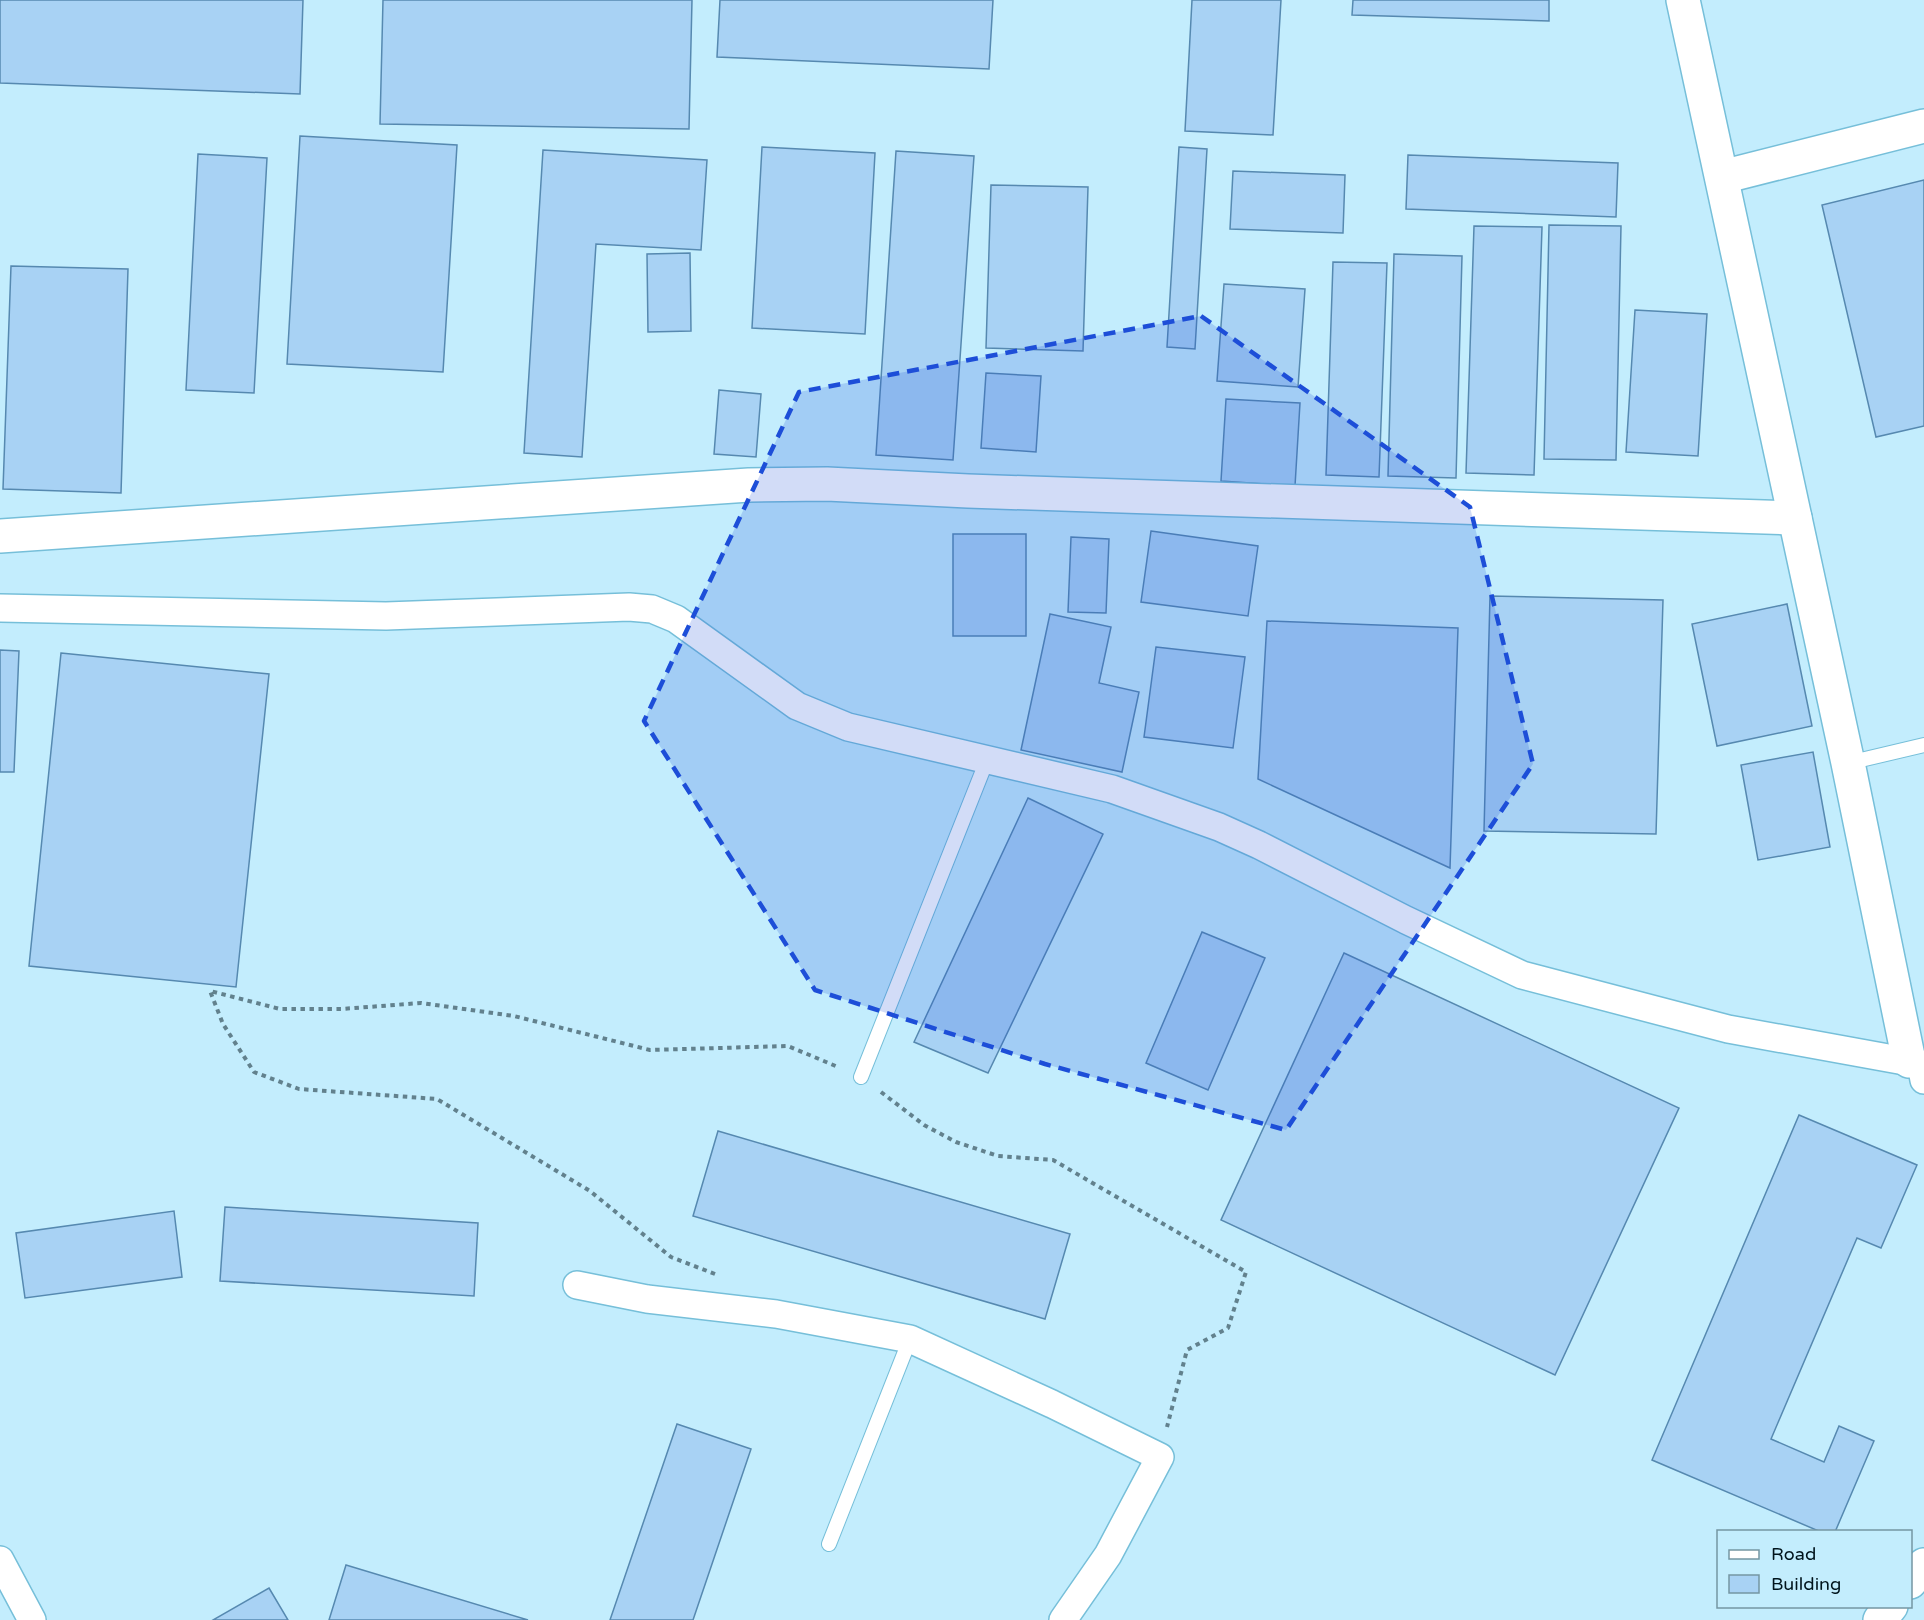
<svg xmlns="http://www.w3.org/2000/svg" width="1924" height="1620" font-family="'Varela Round',sans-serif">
<rect width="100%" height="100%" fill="#c3edfd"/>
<g fill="#a8d2f4" stroke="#5689b0" stroke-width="1.5">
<polygon points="0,0 303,0 300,94 0,83"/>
<polygon points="383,0 692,0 689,129 380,124"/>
<polygon points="720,0 993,0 989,69 717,57"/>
<polygon points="1192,0 1281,0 1273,135 1185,131"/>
<polygon points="1353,0 1549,0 1549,21 1352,15"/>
<polygon points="300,136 457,145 443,372 287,364"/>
<polygon points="762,147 875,153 865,334 752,328"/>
<polygon points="1179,147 1207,149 1195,349 1167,347"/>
<polygon points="543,150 707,160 701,250 596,244 582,457 524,453"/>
<polygon points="896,151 974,156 953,460 876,455"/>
<polygon points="198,154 267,158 254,393 186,390"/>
<polygon points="1408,155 1618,163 1616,217 1406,209"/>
<polygon points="1233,171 1345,175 1343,233 1230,229"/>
<polygon points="1924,180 1924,426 1876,437 1822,205"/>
<polygon points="991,185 1088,187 1083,351 986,348"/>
<polygon points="1549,225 1621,226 1616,460 1544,459"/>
<polygon points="1474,226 1542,227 1534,475 1466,473"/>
<polygon points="690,253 691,331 648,332 647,254"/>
<polygon points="1394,254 1462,256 1456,478 1388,476"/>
<polygon points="1333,262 1387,263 1379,477 1326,475"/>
<polygon points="11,266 128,269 121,493 3,489"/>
<polygon points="1224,284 1305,289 1298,387 1217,381"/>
<polygon points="1635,310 1707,314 1698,456 1626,452"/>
<polygon points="986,373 1041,376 1036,452 981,448"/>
<polygon points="719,390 761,394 756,457 714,454"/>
<polygon points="1226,399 1300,403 1295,486 1221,481"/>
<polygon points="1151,531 1258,546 1248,616 1141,602"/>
<rect x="953" y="534" width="73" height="102"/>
<polygon points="1071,537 1109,539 1106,613 1068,612"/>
<polygon points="1490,596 1663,600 1656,834 1484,831"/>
<polygon points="1787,604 1812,726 1717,746 1692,624"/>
<polygon points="1050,614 1111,627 1099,683 1139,692 1122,772 1021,750"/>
<polygon points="1267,621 1458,628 1450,868 1258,779"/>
<polygon points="1156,647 1245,657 1233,748 1144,737"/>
<polygon points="0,650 19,651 14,772 0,772"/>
<polygon points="61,653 269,674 236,987 29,966"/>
<polygon points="1813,752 1830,847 1758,860 1741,765"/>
<polygon points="1028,798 1103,834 988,1073 914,1042"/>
<polygon points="1202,932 1265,958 1208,1090 1146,1063"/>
<polygon points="1344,953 1679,1108 1555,1375 1221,1220"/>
<polygon points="1799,1115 1917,1165 1881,1248 1857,1238 1771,1439 1824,1462 1839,1426 1874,1441 1835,1532 1821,1532 1652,1460"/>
<polygon points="718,1131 1070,1234 1045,1319 693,1216"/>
<polygon points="225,1207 478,1223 474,1296 220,1281"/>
<polygon points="174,1211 182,1277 25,1298 16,1233"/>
<polygon points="677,1424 751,1449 693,1620 610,1620"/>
<polygon points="346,1565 528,1620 329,1620"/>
<polygon points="269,1588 288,1620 213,1620"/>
</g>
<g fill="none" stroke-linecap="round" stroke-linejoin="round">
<defs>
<g id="service">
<polyline points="1848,763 1924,745"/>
<polyline points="861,1077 987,760"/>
<polyline points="829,1544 910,1339"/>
</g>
<g id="minor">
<polyline points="0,608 386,616 629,607 652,609 676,619 797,706 848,727 1112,789 1219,827 1259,845 1406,920 1522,975 1728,1029 1921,1064 1924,1080"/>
<polyline points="577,1285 647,1299 776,1314 910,1339 1052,1404 1160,1457 1108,1555 1063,1620"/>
<polyline points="0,1560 32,1620"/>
</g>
<g id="tertiary">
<polyline points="1683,0 1848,763 1909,1061"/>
<polyline points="1722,177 1924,126"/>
<polyline points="0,536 749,485 827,484 968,491 1795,518"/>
<polyline points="1910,1582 1924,1565"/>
<polyline points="1880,1620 1891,1606"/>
</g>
</defs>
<use href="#service" stroke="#76bfd9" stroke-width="16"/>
<use href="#minor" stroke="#76bfd9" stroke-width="30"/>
<use href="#tertiary" stroke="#76bfd9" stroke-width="36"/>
<g stroke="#62818d" stroke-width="4" stroke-dasharray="4.5 4.5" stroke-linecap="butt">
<polyline points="881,1092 924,1125 956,1142 998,1156 1053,1160 1246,1272 1228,1328 1187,1350 1167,1427"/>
<polyline points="715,1274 671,1257 590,1191 437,1099 299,1089 254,1072 223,1024 210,991 280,1009 341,1009 421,1003 514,1016 650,1050 788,1046 838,1067"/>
</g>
<use href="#service" stroke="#fff" stroke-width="14"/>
<use href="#minor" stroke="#fff" stroke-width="27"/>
<use href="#tertiary" stroke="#fff" stroke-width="33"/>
</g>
<path fill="#1d4ed8" fill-opacity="0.2" stroke="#1d4ed8" stroke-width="4.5" stroke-dasharray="12 8" stroke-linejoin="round" d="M1201 316 1470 507 1533 764 1286 1130 1045 1064 815 990 644 721 799 392Z"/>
<rect x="1717" y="1530" width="195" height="78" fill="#c3edfd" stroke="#7596a3" stroke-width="1.5"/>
<rect x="1729" y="1550" width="30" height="9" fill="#ffffff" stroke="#7596a3" stroke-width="1.5"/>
<text x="1771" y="1560" font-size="18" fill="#00141c">Road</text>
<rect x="1729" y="1575" width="30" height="18" fill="#a8d2f4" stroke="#7596a3" stroke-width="1.5"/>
<text x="1771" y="1590" font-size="18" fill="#00141c">Building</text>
</svg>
